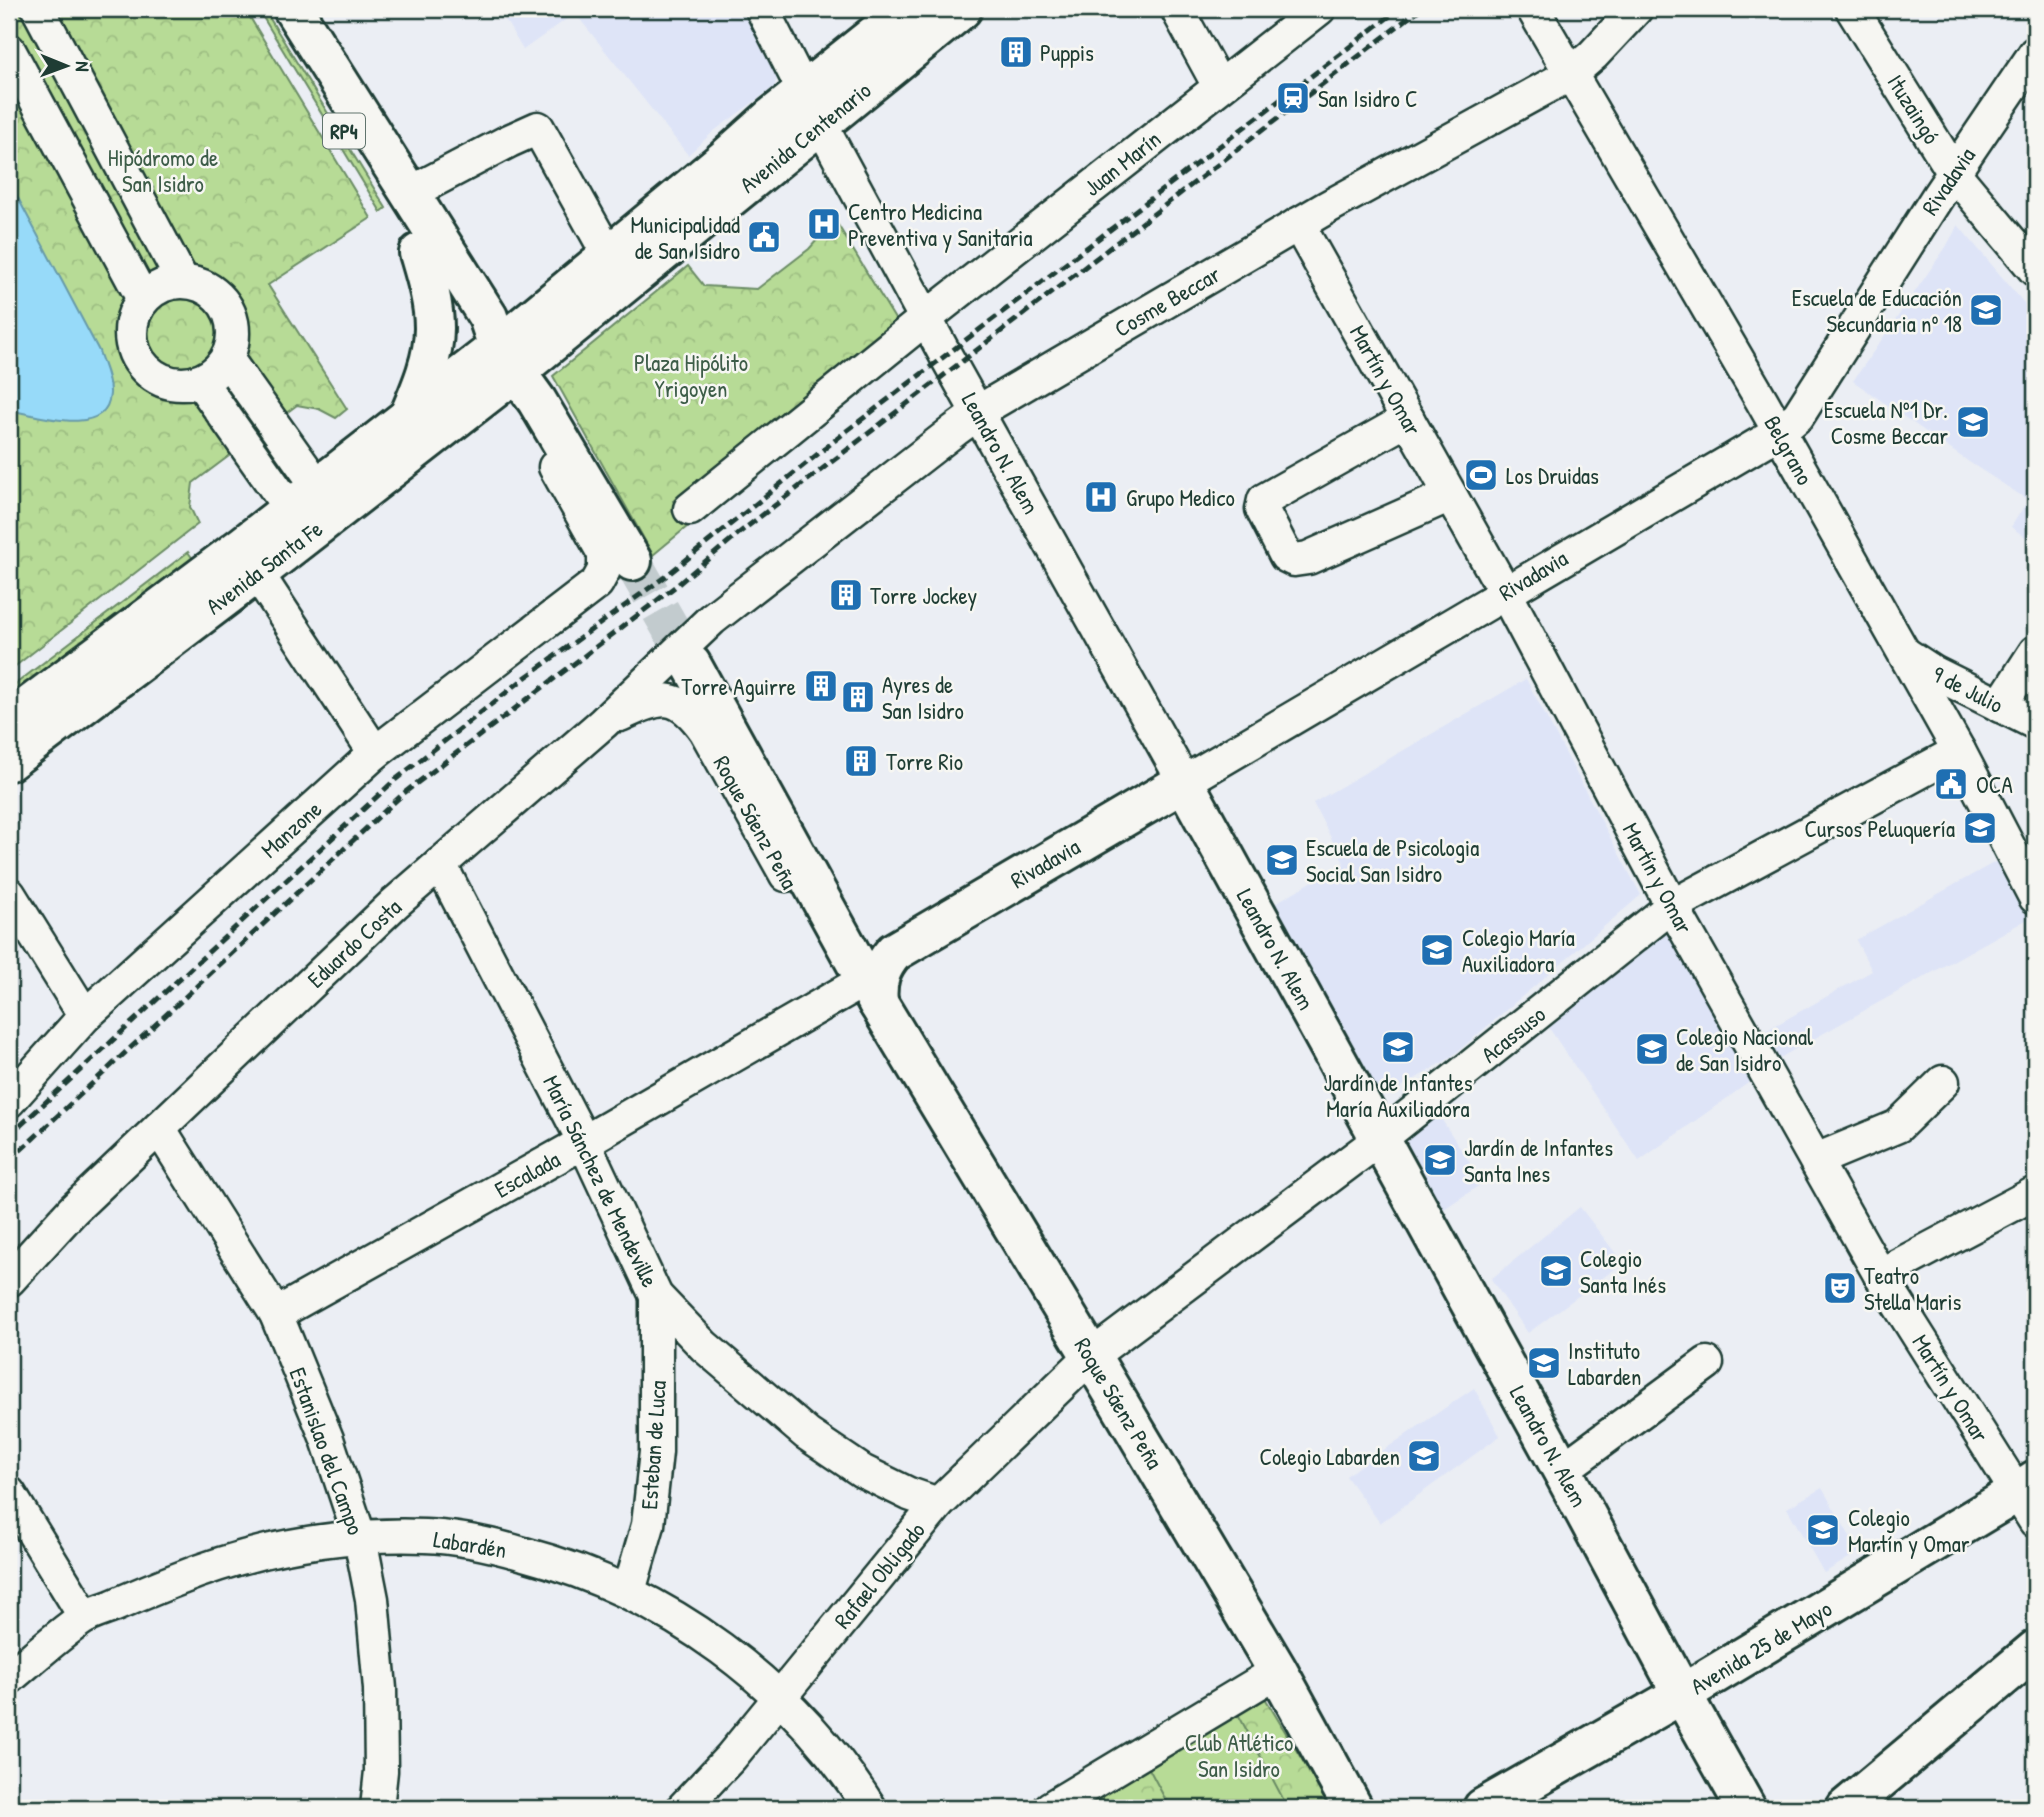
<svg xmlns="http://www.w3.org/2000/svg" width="2044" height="1817" font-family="'Patrick Hand',sans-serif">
<defs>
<pattern id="grass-dots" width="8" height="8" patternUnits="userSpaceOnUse" patternTransform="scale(1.75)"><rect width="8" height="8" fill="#b7db96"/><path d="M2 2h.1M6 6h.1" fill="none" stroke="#9dbd82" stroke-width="1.8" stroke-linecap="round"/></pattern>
<pattern id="park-crowns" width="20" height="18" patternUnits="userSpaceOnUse" patternTransform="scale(1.75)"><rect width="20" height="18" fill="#b7db96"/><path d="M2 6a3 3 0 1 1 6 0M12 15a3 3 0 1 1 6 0" fill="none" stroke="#9dbd82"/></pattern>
</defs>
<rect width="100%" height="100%" fill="#ebeef4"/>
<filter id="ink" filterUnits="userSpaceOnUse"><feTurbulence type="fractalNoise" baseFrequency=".0143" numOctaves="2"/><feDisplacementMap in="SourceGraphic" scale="14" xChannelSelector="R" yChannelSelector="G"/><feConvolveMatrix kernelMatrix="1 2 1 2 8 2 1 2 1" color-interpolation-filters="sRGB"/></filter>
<g filter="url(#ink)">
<g fill="#dee4f7">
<polygon points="499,9 745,9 778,75 774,87 714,131 688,155 575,13 523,50"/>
<polygon points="1958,225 2035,316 2035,544 2011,527 2028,500 1969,462 1853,381 1946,247"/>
<polygon points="1526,679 1641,895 1450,1058 1388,1095 1379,1094 1272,905 1344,863 1313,803"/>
<polygon points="2004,857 2035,915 1776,1060 1762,1033 1872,971 1856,940"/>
<polygon points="1671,933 1758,1076 1639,1161 1545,1022 1663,934"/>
<polygon points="1436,1111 1483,1183 1444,1209 1397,1137"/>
<polygon points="1580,1207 1623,1263 1528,1333 1491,1279"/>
<polygon points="1474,1388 1500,1436 1380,1523 1346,1476"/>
<polygon points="1822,1488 1859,1552 1824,1573 1787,1508"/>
</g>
<g fill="url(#grass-dots)" stroke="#6b8c65" stroke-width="2">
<polygon points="258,9 264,9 386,208 381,212"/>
<polygon points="188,552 196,563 9,705 9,689"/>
</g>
<g fill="url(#park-crowns)" stroke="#6b8c65" stroke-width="2">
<polygon points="9,9 245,9 371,218 268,285 347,409 336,418 319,409 297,405 193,483 190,507 198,524 9,671"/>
<polygon points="835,220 898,324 673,501 688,526 653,555 553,376 688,266 704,286 757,289 809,249"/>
<polygon points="1256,1683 1331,1808 1053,1808"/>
</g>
<polygon fill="#b7db96" stroke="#6b8c65" stroke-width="2" points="1238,1714 1288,1808 1170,1808 1146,1763"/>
<path fill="#97daf9" stroke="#679baa" stroke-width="2" d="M9 181 99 351C103 364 111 380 110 394 107 439 36 415 9 410Z"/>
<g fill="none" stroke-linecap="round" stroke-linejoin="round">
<polyline stroke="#c2cbce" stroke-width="38" stroke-dasharray="38 19" stroke-linecap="butt" points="632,561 691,664"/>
<defs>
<g id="minor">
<polyline points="38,9 182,280"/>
<polyline points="762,9 821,125 946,356 1184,782 1778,433 1798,416 1938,196 2035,53"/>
<polyline points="1177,9 1219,86"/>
<polyline points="1533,9 1762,401 1959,751 2035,897"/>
<polyline points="1852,9 1954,173 2035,270"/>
<polyline points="9,50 143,299"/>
<polyline points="408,194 509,141 538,128 608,254"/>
<polyline points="1298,224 1505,592 1672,906 1880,1275 2035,1521"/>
<circle cx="182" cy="333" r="51"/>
<polyline points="227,359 318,487"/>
<polyline points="200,381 290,509"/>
<polyline points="1408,419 1264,500 1262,509 1286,556 1294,560 1308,558 1450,495"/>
<polyline points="690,509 941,306 1319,9"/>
<polyline points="257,573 375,753"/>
<polyline points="1907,655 1933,672 2035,723"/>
<polyline points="2000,706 2035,652"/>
<path d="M620 715C661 696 676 690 705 730L786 875"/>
<polyline points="440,864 584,1142 656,1296 704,1346 807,1434 862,1471 909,1494 938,1504"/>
<polyline points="9,894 85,1016"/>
<polyline points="9,1101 85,1016 375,753 597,583 604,570 604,554 555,467"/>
<polyline points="159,1128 276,1314 327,1439 360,1538 372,1599 380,1689 381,1771 377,1808"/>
<polyline points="1816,1160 1898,1126 1943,1082"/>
<polyline points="1880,1275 2035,1193"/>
<polyline points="9,1280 73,1210 394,904 603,723 712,619 955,430 991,404 1326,208 1571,74 1593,55 1636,9"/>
<polyline points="276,1314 584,1142 849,989"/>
<polyline points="1562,1470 1707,1363"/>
<polyline points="9,1493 85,1617"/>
<polyline points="629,1591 648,1525 656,1452 656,1296"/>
<path d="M9 1678C33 1658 57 1636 83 1618 92 1613 103 1610 113 1606 134 1597 155 1588 176 1580 255 1548 340 1533 425 1536 458 1537 493 1545 524 1554 667 1592 791 1683 870 1808"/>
<polyline points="683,1808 731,1757 938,1504 1091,1356 1380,1139 1672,906 1959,751"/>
<polyline points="1050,1808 1278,1671"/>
</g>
<g id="major">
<polyline points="293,9 488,317 498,347 537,401 632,561"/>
<path d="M409 416C421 388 434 358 434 328 434 302 426 277 419 253"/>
<polyline points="691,664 878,1003 1091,1356 1278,1671 1353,1808"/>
<polyline points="9,721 244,545 498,347 725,159 773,116 907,9"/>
<polyline points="9,761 257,573 517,371 962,9"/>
<path d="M878 1003C876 982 880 968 894 952L1184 782 1562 1470 1682 1694 1746 1808"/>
<polyline points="1483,1808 1682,1694 1998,1504 2035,1480"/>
<polyline points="1846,1808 2035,1650"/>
</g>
</defs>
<use href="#minor" stroke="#1f3d34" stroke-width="37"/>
<use href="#major" stroke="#1f3d34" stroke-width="44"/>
<use href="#minor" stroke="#f6f6f2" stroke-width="32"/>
<use href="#major" stroke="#f6f6f2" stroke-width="38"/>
<g stroke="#1f3d34" stroke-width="5" stroke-dasharray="10 5" stroke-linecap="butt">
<polyline points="9,1136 395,780 526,677 666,576 844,433 1399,9"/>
<polyline points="9,1161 404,793 676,586 739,533 1420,9"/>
</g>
</g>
</g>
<defs>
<symbol id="building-square" viewBox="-11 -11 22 22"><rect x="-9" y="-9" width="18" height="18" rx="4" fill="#1f6fb2" stroke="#f6f6f2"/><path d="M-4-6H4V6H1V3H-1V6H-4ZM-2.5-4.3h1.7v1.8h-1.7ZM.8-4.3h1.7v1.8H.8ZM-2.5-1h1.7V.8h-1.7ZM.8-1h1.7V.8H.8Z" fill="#fff"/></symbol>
<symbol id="station-square" viewBox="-11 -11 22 22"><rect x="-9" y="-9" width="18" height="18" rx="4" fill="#1f6fb2" stroke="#f6f6f2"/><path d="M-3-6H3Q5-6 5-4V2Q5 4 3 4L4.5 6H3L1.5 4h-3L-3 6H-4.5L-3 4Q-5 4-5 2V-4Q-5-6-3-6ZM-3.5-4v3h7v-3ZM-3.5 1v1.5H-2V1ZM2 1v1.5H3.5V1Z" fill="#fff"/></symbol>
<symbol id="hospital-square" viewBox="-11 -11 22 22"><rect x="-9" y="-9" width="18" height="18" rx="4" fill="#1f6fb2" stroke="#f6f6f2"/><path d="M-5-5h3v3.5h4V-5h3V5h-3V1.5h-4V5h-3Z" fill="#fff"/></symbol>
<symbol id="civic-square" viewBox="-11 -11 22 22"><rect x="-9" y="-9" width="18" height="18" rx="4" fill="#1f6fb2" stroke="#f6f6f2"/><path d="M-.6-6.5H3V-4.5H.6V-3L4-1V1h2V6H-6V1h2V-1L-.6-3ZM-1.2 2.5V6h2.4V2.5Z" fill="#fff"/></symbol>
<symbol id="school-square" viewBox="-11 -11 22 22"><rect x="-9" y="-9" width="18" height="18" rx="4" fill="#1f6fb2" stroke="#f6f6f2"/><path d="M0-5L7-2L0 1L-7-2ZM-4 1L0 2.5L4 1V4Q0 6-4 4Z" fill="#fff"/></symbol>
<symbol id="stadium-square" viewBox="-11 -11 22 22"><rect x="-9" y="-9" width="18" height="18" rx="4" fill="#1f6fb2" stroke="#f6f6f2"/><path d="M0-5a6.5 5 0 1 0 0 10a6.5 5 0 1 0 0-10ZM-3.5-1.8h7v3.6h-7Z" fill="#fff"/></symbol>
<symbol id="university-square" viewBox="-11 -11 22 22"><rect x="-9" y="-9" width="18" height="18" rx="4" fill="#1f6fb2" stroke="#f6f6f2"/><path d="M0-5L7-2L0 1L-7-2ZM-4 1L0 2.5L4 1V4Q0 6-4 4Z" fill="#fff"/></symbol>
<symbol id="theatre-square" viewBox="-11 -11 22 22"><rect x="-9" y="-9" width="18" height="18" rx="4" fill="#1f6fb2" stroke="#f6f6f2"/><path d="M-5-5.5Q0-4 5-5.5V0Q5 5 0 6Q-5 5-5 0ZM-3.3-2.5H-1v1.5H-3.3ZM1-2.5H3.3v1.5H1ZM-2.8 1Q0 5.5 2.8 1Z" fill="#fff"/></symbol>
</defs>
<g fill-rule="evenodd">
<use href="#building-square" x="997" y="33" width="38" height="38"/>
<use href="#station-square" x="1274" y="79" width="38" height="38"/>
<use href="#hospital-square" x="805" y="205" width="38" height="38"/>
<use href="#civic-square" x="745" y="218" width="38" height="38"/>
<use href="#school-square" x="1967" y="291" width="38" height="38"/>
<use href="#school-square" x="1954" y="403" width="38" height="38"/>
<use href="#stadium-square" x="1462" y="456" width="38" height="38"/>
<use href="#hospital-square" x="1082" y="478" width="38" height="38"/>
<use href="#building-square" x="827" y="576" width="38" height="38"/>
<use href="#building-square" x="802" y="667" width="38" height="38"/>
<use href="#building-square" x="839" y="678" width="38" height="38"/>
<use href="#building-square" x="842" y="742" width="38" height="38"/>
<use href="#civic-square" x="1932" y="765" width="38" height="38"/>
<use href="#school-square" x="1961" y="809" width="38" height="38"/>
<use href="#school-square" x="1263" y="841" width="38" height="38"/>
<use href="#school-square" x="1418" y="931" width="38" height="38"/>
<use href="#school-square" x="1379" y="1028" width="38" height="38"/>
<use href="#university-square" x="1633" y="1030" width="38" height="38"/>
<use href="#school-square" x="1421" y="1141" width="38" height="38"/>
<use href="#school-square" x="1537" y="1252" width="38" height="38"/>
<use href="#theatre-square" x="1821" y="1269" width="38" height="38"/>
<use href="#school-square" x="1525" y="1344" width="38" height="38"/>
<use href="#school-square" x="1405" y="1437" width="38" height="38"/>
<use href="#school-square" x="1804" y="1511" width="38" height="38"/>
</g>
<g text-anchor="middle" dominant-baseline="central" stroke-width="5" stroke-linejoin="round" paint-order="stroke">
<rect fill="#f6f6f2" stroke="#60746d" stroke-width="2" x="323" y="113.5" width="42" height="35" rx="5"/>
<g font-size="21" font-weight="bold" fill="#1f3d34">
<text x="344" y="131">RP4</text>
</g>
<g font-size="23" fill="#1f3d34" stroke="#f6f6f2" text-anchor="start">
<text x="1040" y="52">Puppis</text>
<text x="1318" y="98">San Isidro C</text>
<text x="848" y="211">Centro Medicina<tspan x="848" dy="26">Preventiva y Sanitaria</tspan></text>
<text x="740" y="224" text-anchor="end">Municipalidad<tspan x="740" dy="26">de San Isidro</tspan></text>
<text x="1962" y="297" text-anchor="end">Escuela de Educación<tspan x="1962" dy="26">Secundaria nº 18</tspan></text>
<text x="1948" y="409" text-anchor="end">Escuela Nº1 Dr.<tspan x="1948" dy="26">Cosme Beccar</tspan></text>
<text x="1506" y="475">Los Druidas</text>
<text x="1126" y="497">Grupo Medico</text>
<text x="870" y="595">Torre Jockey</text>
<text x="882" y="684">Ayres de<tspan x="882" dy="26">San Isidro</tspan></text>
<text x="796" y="686" text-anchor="end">Torre Aguirre</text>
<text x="886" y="761">Torre Rio</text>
<text x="1976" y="784">OCA</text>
<text x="1955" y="828" text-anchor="end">Cursos Peluquería</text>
<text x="1306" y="847">Escuela de Psicologia<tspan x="1306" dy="26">Social San Isidro</tspan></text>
<text x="1462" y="937">Colegio María<tspan x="1462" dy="26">Auxiliadora</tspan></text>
<text x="1676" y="1036">Colegio Nacional<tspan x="1676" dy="26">de San Isidro</tspan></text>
<text x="1398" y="1082" text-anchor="middle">Jardín de Infantes<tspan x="1398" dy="26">María Auxiliadora</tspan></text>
<text x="1464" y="1147">Jardín de Infantes<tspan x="1464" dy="26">Santa Ines</tspan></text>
<text x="1580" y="1258">Colegio<tspan x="1580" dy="26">Santa Inés</tspan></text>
<text x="1864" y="1275">Teatro<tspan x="1864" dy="26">Stella Maris</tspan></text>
<text x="1568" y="1350">Instituto<tspan x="1568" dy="26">Labarden</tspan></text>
<text x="1400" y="1456" text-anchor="end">Colegio Labarden</text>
<text x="1848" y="1517">Colegio<tspan x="1848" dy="26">Martín y Omar</tspan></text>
</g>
<g font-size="23" fill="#1f3d34" stroke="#f6f6f2">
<text transform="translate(1914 109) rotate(58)">Ituzaingó</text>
<text transform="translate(805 137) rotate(-39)">Avenida Centenario</text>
<text transform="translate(1122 163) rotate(-38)">Juan Marín</text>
<text transform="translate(1948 181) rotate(-56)">Rivadavia</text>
<text transform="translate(1167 301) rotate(-30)">Cosme Beccar</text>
<text transform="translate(1386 380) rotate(61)">Martín y Omar</text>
<text transform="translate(1789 450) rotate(61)">Belgrano</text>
<text transform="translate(1001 453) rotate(61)">Leandro N. Alem</text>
<text transform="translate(264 567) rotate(-37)">Avenida Santa Fe</text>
<text transform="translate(1533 575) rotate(-31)">Rivadavia</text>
<text transform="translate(1968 689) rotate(27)">9 de Julio</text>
<text transform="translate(756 822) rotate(61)">Roque Sáenz Peña</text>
<text transform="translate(291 829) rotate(-42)">Manzone</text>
<text transform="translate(1045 863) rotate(-30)">Rivadavia</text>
<text transform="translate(1658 878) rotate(62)">Martín y Omar</text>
<text transform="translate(354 943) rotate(-43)">Eduardo Costa</text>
<text transform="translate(1276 949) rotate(61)">Leandro N. Alem</text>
<text transform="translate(1513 1034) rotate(-39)">Acassuso</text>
<text transform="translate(527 1174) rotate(-29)">Escalada</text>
<text transform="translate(601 1181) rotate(64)">María Sánchez de Mendeville</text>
<text transform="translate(1951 1388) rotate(58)">Martín y Omar</text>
<text transform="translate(1119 1403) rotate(59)">Roque Sáenz Peña</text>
<text transform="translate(653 1445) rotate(-86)">Esteban de Luca</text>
<text transform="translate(1549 1446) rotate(61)">Leandro N. Alem</text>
<text transform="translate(327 1451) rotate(70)">Estanislao del Campo</text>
<text transform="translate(470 1544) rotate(9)">Labardén</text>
<text transform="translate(879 1575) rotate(-51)">Rafael Obligado</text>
<text transform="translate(1761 1647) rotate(-31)">Avenida 25 de Mayo</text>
</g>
<g font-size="23" fill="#3d5d48" stroke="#f6f6f2">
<text x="163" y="157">Hipódromo de<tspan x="163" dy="26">San Isidro</tspan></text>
<text x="691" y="362">Plaza Hipólito<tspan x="691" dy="26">Yrigoyen</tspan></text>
<text x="1239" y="1742">Club Atlético<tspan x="1239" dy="26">San Isidro</tspan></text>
</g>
</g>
<rect width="2044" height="1817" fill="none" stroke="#f6f6f2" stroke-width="35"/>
<rect x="18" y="18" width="2009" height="1782" fill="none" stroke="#1f3d34" stroke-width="2.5" filter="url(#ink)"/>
<g transform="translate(66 66) rotate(91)" stroke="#f6f6f2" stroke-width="5" paint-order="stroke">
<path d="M0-5L12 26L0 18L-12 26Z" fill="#1f3d34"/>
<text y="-10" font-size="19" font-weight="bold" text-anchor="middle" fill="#1f3d34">N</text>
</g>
</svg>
